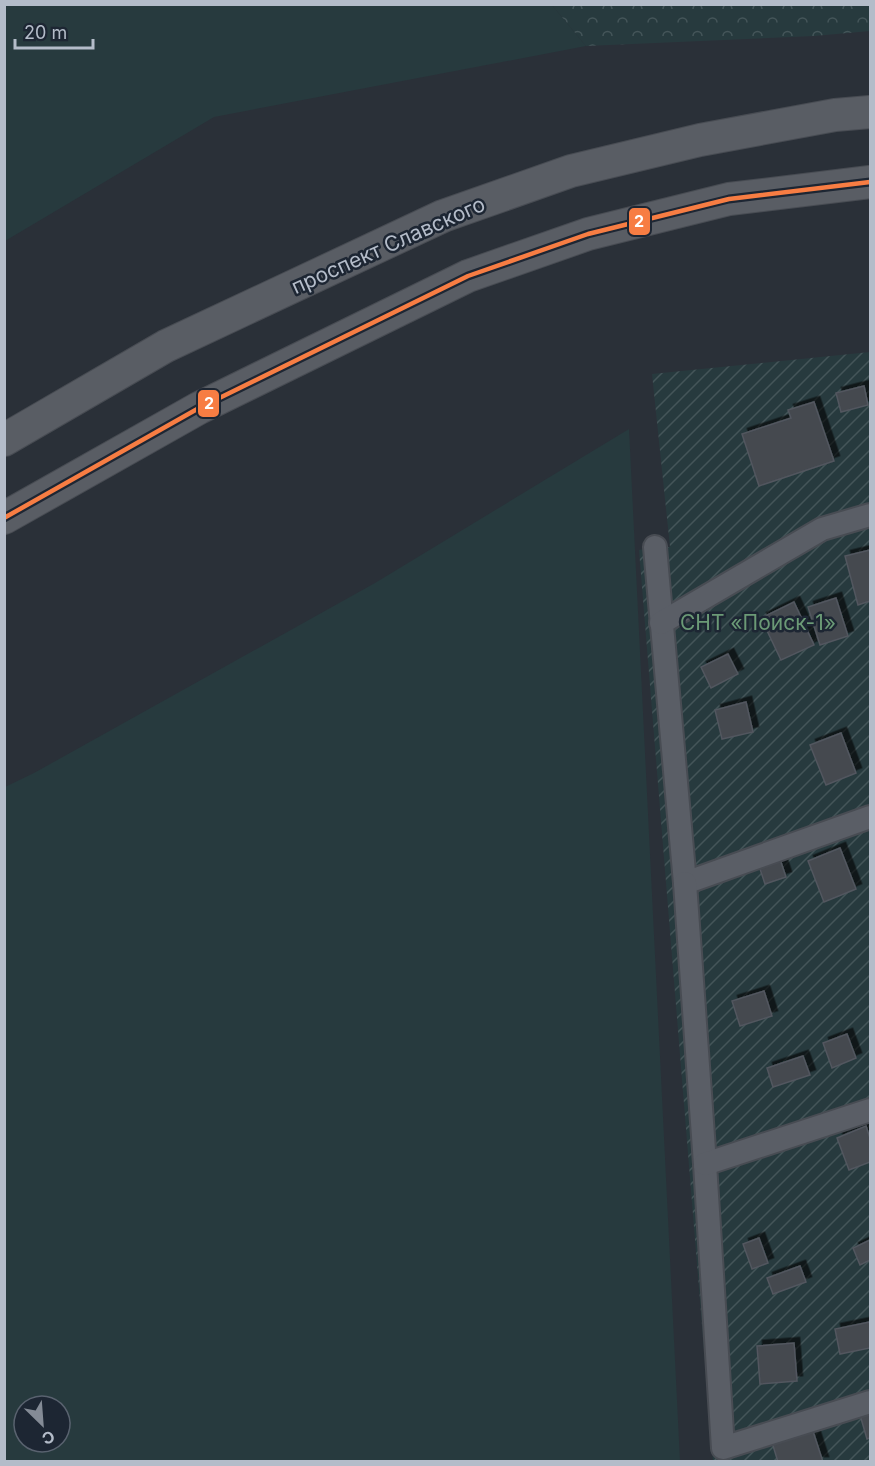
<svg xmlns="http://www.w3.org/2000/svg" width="875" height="1466" font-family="Inter,sans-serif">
<defs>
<pattern id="forest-crowns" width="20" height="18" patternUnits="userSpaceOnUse" patternTransform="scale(1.5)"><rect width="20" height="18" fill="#273a3e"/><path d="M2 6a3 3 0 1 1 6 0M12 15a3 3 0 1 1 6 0" fill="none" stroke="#445559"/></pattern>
<pattern id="garden-furrows" width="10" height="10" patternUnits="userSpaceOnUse" patternTransform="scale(1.5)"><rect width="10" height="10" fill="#273a3e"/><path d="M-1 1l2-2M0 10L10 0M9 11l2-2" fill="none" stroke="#445559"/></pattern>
<filter id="shadow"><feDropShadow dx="5.5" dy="-5.5" stdDeviation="0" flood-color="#0009"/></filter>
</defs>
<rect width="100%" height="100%" fill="#2a3038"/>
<g fill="#273a3e" fill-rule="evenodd">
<polygon points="4,5 552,5 586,46 214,117 5,241"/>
<path d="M629 429 680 1461H5V787L34 773 375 583ZM24 1406H60V1442H24Z"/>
</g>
<polygon fill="url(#forest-crowns)" points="552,5 870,5 870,31 814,36 586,46"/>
<polygon fill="url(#garden-furrows)" points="870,352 870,1461 713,1461 639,550 655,547 670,547 652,374"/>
<g fill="#444950" stroke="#52575f" stroke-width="1.5" filter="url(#shadow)">
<polygon points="864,386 868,405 841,412 836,393"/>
<polygon points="814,402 834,461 759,486 742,434 791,418 788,410"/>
<polygon points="870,550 870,601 858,605 845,556"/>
<polygon points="836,598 848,636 820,645 808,607"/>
<polygon points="794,602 814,645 781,660 761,618"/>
<polygon points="728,654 738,674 711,688 701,667"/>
<polygon points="746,702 753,732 722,739 715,710"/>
<polygon points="841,733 856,773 826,785 810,745"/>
<polygon points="840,848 856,889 824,902 808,861"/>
<polygon points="778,853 786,877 765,884 757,860"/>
<polygon points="764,991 772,1016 740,1026 732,1001"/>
<polygon points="847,1034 856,1058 832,1068 823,1043"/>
<polygon points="803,1056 810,1075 773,1087 767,1068"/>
<polygon points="866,1126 870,1138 870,1162 849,1170 837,1138"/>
<polygon points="759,1238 768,1263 752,1269 743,1244"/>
<polygon points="870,1240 870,1260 860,1265 853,1248"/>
<polygon points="800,1266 806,1282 773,1294 767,1278"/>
<polygon points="870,1322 870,1348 840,1354 835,1329"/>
<polygon points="794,1343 797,1381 760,1384 757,1346"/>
<polygon points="870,1404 870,1438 867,1439 858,1408"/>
<polygon points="811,1425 823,1462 778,1462 771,1439"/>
</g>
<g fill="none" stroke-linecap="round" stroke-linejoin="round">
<defs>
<g id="street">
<polyline points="655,547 685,883 870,817"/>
<polyline points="661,623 822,529 870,515"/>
<polyline points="685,883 705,1164 723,1448 870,1402"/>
<polyline points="705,1164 870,1110"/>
</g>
<g id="secondary">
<polyline points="4,440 166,346 443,216 571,171 700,140 835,115 870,112"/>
<polyline points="4,518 199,408 468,276 588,234 729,199 870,182"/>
</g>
</defs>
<use href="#street" stroke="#484c53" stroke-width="26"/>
<use href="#secondary" stroke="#484c53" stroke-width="34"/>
<use href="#street" stroke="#5a5e66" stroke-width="22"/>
<use href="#secondary" stroke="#595d64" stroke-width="32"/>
<defs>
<polyline id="bus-1" points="4,518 199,408 468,276 588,234 729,199 870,182"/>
</defs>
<use href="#bus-1" stroke="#1d2633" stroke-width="9"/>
<use href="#bus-1" stroke="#f77d43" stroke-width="4.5"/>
</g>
<g text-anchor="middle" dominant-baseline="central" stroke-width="5" stroke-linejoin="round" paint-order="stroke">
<g font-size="21" fill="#b4bcc9" stroke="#1d2633">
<text transform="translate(388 245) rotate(-24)">проспект Славского</text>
</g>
<g font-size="21" fill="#6b9a76" stroke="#1d2633">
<text x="758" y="622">СНТ «Поиск-1»</text>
</g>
</g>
<g stroke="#1d2633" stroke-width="2">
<rect x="628" y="207" width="23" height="29" rx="6" fill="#f77d43"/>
<rect x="197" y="389" width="23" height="29" rx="6" fill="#f77d43"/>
</g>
<g font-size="16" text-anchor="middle" font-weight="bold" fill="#fff">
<text x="639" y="227">2</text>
<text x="209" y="409">2</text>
</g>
<rect width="875" height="1466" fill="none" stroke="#b4bcc9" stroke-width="12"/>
<g transform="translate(42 1424) rotate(155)"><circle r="28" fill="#1d2633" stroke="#59626f" stroke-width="1.5"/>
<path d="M0-4.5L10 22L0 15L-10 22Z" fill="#848b96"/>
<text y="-9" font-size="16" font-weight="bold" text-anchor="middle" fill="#b4bcc9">С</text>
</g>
<path d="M15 39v9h78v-9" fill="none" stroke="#b4bcc9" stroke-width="3"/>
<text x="24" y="39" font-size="18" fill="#b4bcc9" stroke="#1d2633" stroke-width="4.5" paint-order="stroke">20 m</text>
</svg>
